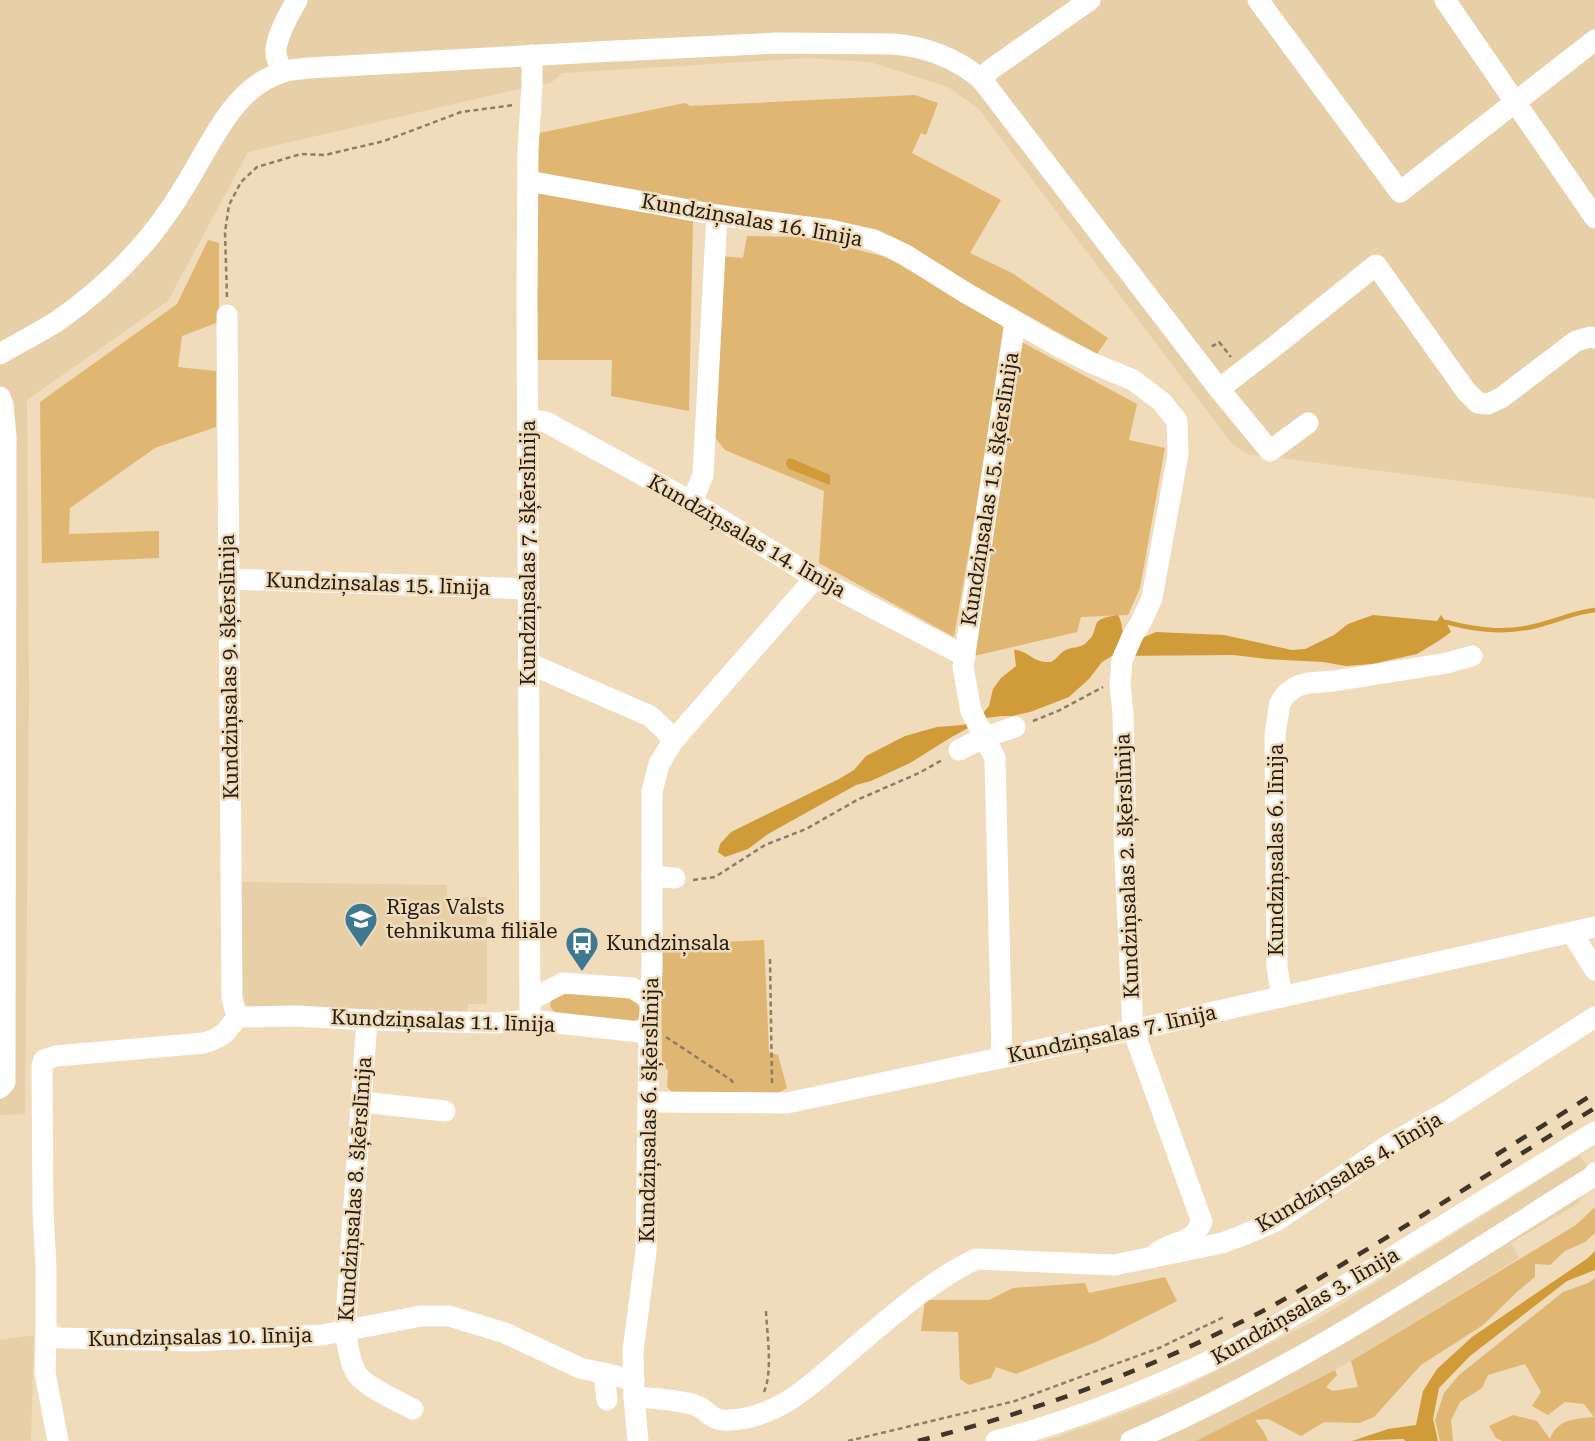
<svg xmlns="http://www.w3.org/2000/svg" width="1595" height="1441" font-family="'Roboto Serif',serif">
<rect width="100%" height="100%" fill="#f0dbbb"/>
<g fill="#e7cfa7">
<polygon points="0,0 1595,0 1595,499 1593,498 1248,454 1232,444 979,109 948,87 870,62 807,58 562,73 551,83 532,86 248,152 168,301 27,400 29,696 25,1114 0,1115"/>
<polygon points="240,882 447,885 447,897 487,897 487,1004 468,1004 467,1018 245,1011 238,1001"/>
<polygon points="1580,1155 1590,1172 1579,1203 1511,1243 1519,1258 1351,1361 1219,1432 1200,1441 1044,1441 1110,1418 1175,1392 1316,1320"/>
<polygon points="34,1335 31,1441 0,1441 0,1340"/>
</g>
<g fill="#dfb772">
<polygon points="915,95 938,103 926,135 921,133 912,153 1001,200 970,253 1012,273 1108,338 1097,354 876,231 534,175 539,133 685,103 690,106"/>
<polygon points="535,193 693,219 689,411 611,396 612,360 536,360"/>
<polygon points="747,236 806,237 886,257 1008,326 954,637 819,563 824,491 725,450 709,430 719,256 743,258"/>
<polygon points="208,240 219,243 219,322 182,336 178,367 216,371 216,427 155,448 70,508 69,534 159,531 159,558 42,563 40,402 177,304"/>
<polygon points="1018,340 1137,404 1129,440 1165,448 1140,588 1128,615 1081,617 1077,632 970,657"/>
<polygon points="764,940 769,1052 778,1055 787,1088 776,1094 674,1094 667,1087 668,1071 662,1062 661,945"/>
<path d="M560 993 623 996C631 999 637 1002 641 1010L638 1019 633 1022 555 1013 550 1006C551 999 555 997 560 993Z"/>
<polygon points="1595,1207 1595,1233 1585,1242 1565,1251 1550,1265 1535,1264 1535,1277 1518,1291 1483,1325 1421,1365 1374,1417 1359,1423 1324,1422 1301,1436 1268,1419 1255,1420 1264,1432 1268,1441 1196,1441 1335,1370 1337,1375 1326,1387 1333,1391 1358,1387 1351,1361 1576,1225"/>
<polygon points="1165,1277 1177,1301 1096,1342 1016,1374 996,1367 991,1378 969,1385 960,1379 958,1332 921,1331 925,1300 989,1300 1013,1288 1085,1283 1089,1293"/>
<path d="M1595 1278V1441H1502L1496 1438 1489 1426 1513 1415 1537 1421 1550 1439C1557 1419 1575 1419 1594 1417L1584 1404 1565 1402 1548 1415 1532 1406 1541 1392 1525 1364 1488 1375 1482 1388 1460 1402 1451 1420 1453 1441H1440L1435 1420 1444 1393 1459 1375 1563 1292 1588 1283Z"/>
</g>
<g fill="#d09b39">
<polygon points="790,458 830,475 830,485 789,469 786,464 787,460"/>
<path d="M1118 615C1123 623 1121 631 1125 638H1142L1156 632 1224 635 1292 650 1305 649 1334 635 1348 624 1373 615 1437 621 1441 615 1446 622 1451 632 1440 640 1417 654 1372 664 1346 666 1323 662 1267 659 1234 655 1112 656 1102 662 1089 679 1069 697 1030 712 1012 716H1001L986 718 950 738 910 763 871 781 856 785 768 834 748 849 725 857 718 852 720 844 731 832 839 779 854 770 866 756 905 736 937 727 963 725 977 720 989 706 993 689 1001 678 1016 666 1014 650C1025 650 1030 658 1040 661 1043 662 1047 662 1051 662 1057 659 1059 654 1064 651 1071 646 1080 649 1086 643 1104 627 1084 620 1118 615Z"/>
<polygon points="1595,1251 1595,1270 1567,1281 1470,1356 1439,1388 1433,1419 1438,1441 1405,1441 1404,1439 1352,1441 1388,1429 1416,1425 1423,1391 1437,1369 1472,1337 1588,1258"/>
</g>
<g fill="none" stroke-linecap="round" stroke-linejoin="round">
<path stroke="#d09b39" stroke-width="4.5" d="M1446 622C1479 631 1510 634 1543 624 1560 619 1577 612 1595 610"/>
<g stroke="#8c7d67" stroke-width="2.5" stroke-dasharray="5 3.5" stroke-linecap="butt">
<polyline points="227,297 225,232 229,205 241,182 257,167 301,154 325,155 384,141 461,112 514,105"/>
<polyline points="1212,345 1213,346 1219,342 1231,357"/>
<polyline points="1033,721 1058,711 1103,687"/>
<polyline points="693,880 715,877 765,845 806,829 857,800 919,773 944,759"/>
<polyline points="770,959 772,1083"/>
<polyline points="666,1037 731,1080 735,1085"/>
<path d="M764 1392C773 1371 767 1334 766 1311"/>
<polyline points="848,1441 1015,1401 1159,1348 1226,1316"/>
</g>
<g stroke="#fff" stroke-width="21">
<polyline points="1258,0 1400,192 1595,40"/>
<polyline points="1445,0 1595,218"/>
<path d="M283 72C279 65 275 57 276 49 278 33 289 14 297 0"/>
<polyline points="982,80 990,70 1090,0"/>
<path d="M528 181 717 215 830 230 874 240 904 254 966 293 1058 346 1092 363 1133 380 1162 402 1177 421 1178 454 1152 598 1142 620 1132 637 1122 660 1120 684 1123 713 1125 801 1124 836 1133 1030 1202 1222C1191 1243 1184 1239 1165 1248 1160 1250 1155 1255 1151 1258"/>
<polyline points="227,315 232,998 237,1017"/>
<path d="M0 354C19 343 38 333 56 322 91 298 124 268 151 235 167 215 182 192 195 169 217 131 238 86 283 72 291 69 301 69 309 68L595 52 777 43 892 44C924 46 957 58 982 80L1219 389 1270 451 1308 423"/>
<polyline points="1219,389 1275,346 1376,265 1466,391 1478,403 1488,404 1501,398 1576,341 1590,337 1595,338"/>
<polyline points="0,397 3,405 6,437 5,1082 0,1088"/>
<polyline points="529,419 546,422 692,502 814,577 965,656"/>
<polyline points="692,502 703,475 717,215"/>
<polyline points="228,579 529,589"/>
<polyline points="528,663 650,716 665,730 673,741"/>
<polyline points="959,750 985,737 1015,727"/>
<polyline points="652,876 675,878"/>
<polyline points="1572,933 1595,970"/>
<polyline points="1282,997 1277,967 1275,734 1280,703 1286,694 1297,686 1309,683 1334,681 1447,663 1472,656"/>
<polyline points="530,1000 563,983 632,988 650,998"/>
<polyline points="237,1017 298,1016 367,1020 496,1023 530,1020 649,1033"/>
<path d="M367 1020 345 1331C348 1345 349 1362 357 1374 364 1386 400 1402 413 1409"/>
<polyline points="530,1020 527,294 528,151 532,86 532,55"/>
<polyline points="1002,1058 995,758 971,711 963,667 1015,322"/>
<polyline points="362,1102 445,1111"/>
<polyline points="649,1102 787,1103 1133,1030 1595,927"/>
<polyline points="46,1334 59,1338 194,1341 322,1335 421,1316 449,1316 505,1333 580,1368 634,1380"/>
<polyline points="604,1373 607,1400"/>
<path d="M634 1397C653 1398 674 1400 692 1404 709 1408 708 1422 730 1420 783 1417 817 1379 856 1346 893 1315 932 1280 976 1259L1114 1265 1222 1243 1241 1236 1276 1221 1389 1145 1447 1112 1595 1017"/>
<path d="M58 1441 45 1373 46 1334V1267L43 1211 42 1066 44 1060 56 1056 204 1043C223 1037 226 1033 237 1017"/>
<polyline points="638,1441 634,1397 633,1351 646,1251 649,1033 652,968 652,792 659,764 673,741 809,585 814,577"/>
<path d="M996 1441C1067 1422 1135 1396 1201 1365 1260 1337 1316 1302 1373 1269 1447 1224 1521 1178 1595 1132"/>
<path d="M1131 1441C1294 1371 1442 1271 1592 1177L1595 1173"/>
</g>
<g stroke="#3f3627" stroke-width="4.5" stroke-dasharray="12 12" stroke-linecap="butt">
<polyline points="1496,1155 1595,1093"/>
<path d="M918 1441C1030 1413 1138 1374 1241 1322 1281 1303 1318 1279 1356 1256 1436 1208 1515 1157 1595 1108"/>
</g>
</g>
<defs>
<symbol id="university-pin" viewBox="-11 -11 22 30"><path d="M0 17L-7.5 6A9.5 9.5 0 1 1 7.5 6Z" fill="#3e7991" stroke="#f0dbbb"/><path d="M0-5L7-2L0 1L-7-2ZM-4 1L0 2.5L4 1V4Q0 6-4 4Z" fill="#fff"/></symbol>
<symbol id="bus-pin" viewBox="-11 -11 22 30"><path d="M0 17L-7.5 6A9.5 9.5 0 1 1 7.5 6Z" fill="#3e7991" stroke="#f0dbbb"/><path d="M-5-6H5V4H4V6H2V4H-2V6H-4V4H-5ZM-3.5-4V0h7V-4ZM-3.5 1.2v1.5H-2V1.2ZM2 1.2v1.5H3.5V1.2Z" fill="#fff"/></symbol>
</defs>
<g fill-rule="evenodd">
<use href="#university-pin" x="342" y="900" width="38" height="52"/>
<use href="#bus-pin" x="563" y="924" width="38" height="52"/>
</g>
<g text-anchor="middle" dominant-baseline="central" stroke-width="5" stroke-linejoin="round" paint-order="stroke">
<g font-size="21" fill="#231c10" stroke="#f0dbbb">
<text transform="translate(752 220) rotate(10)">Kundziņsalas 16. līnija</text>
<text transform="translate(990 489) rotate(-81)">Kundziņsalas 15. šķērslīnija</text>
<text transform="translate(747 536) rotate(30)">Kundziņsalas 14. līnija</text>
<text transform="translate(528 553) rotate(-90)">Kundziņsalas 7. šķērslīnija</text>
<text transform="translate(378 584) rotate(2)">Kundziņsalas 15. līnija</text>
<text transform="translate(229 667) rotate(-91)">Kundziņsalas 9. šķērslīnija</text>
<text transform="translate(1276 850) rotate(-90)">Kundziņsalas 6. līnija</text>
<text transform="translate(1127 866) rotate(-92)">Kundziņsalas 2. šķērslīnija</text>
<text transform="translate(443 1021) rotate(2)">Kundziņsalas 11. līnija</text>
<text transform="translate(1112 1034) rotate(-12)">Kundziņsalas 7. līnija</text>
<text transform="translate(649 1110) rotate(-89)">Kundziņsalas 6. šķērslīnija</text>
<text transform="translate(1349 1172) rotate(-31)">Kundziņsalas 4. līnija</text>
<text transform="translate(355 1189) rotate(-86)">Kundziņsalas 8. šķērslīnija</text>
<text transform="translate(1305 1306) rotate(-30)">Kundziņsalas 3. līnija</text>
<text transform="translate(200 1337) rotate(-1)">Kundziņsalas 10. līnija</text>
</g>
<g font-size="21" fill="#231c10" stroke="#f0dbbb" text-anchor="start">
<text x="386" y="907">Rīgas Valsts<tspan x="386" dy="24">tehnikuma filiāle</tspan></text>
<text x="606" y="943">Kundziņsala</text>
</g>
</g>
</svg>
